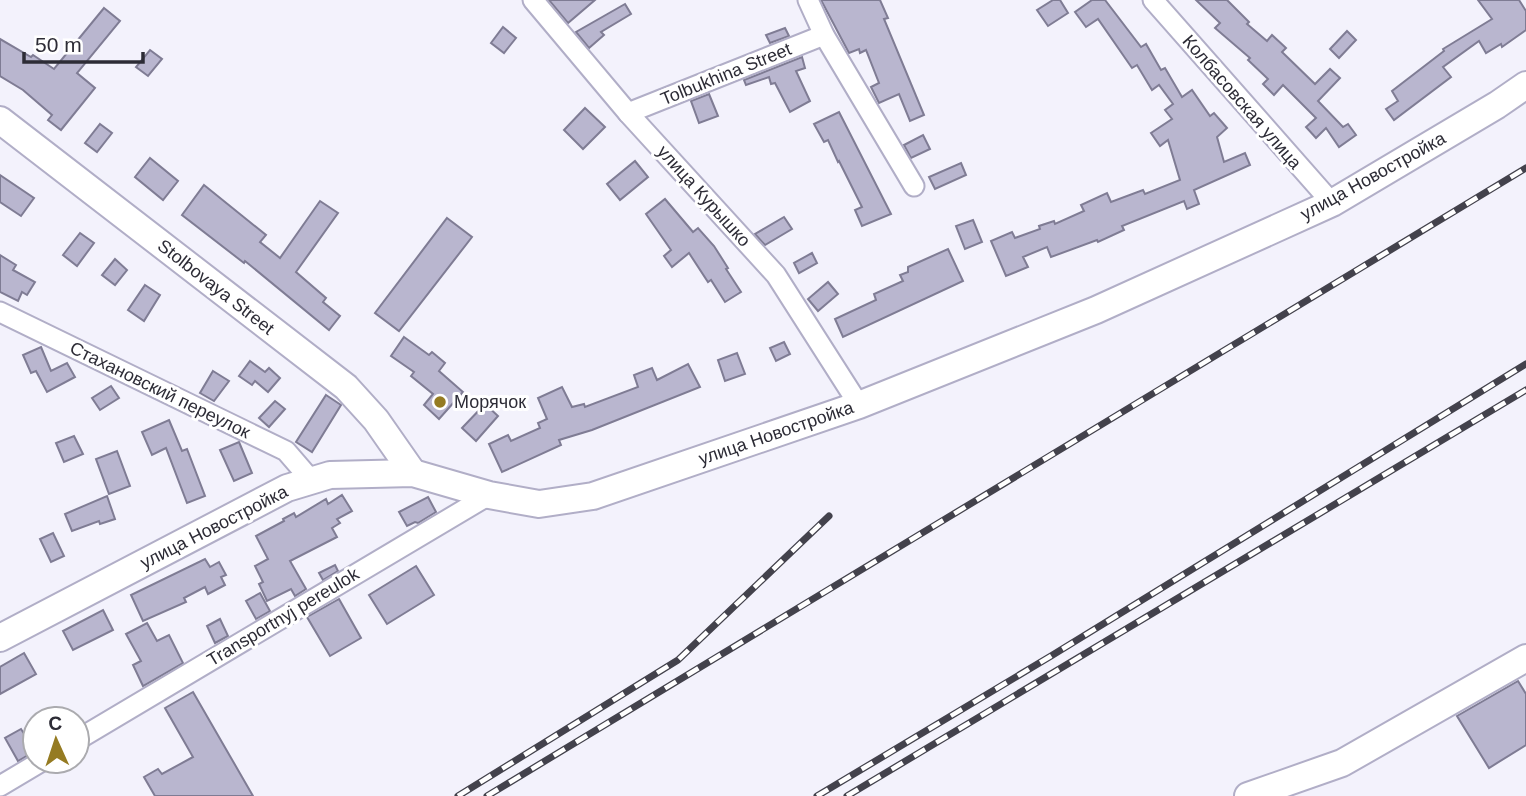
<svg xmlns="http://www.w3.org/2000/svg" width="1526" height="796" font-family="Helvetica,sans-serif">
<rect width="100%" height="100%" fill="#f3f2fc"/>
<g fill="#b9b6cf" stroke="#7f7c94" stroke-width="2">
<polygon points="549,0 595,0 568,23"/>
<polygon points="821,0 880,0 888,18 884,19 924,115 910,121 899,94 879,103 871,87 879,83 866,50 860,53 859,49 849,53"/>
<polygon points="1053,0 1060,0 1068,13 1048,26 1037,10"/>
<polygon points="1092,0 1105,0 1141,47 1146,44 1161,70 1165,68 1182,97 1192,90 1210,116 1214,113 1227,128 1217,137 1224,162 1245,153 1250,165 1194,190 1199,204 1187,209 1184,201 1122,226 1124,230 1098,242 1097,240 1051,257 1047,247 1023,257 1028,267 1006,276 991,241 1012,232 1015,238 1040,229 1039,226 1054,221 1055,224 1084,211 1081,205 1107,193 1111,202 1143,190 1145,194 1180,180 1168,140 1160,146 1151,133 1172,119 1165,110 1173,104 1159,85 1152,90 1137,65 1132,68 1098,19 1086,27 1075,12"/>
<polygon points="1196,0 1227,0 1249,22 1247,24 1267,41 1272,35 1286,48 1282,52 1315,84 1330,69 1340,78 1318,101 1343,127 1348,124 1356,135 1339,147 1326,128 1316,138 1306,127 1316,118 1283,85 1274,95 1263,84 1268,79 1248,60 1250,58 1215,28 1220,23"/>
<polygon points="1478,0 1519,0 1526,11 1526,30 1502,47 1501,44 1486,53 1479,41 1443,67 1451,77 1394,120 1386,109 1398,101 1392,91 1444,51 1443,49 1492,19"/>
<polygon points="625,4 631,14 601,32 604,35 589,48 576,32"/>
<polygon points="104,8 120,21 77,73 95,88 61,130 48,120 52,115 23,90 0,76 0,39 31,57 33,55 54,69"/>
<polygon points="503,27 516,38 504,53 491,43"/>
<polygon points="785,28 789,36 770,43 766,35"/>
<polygon points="1347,31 1356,40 1339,58 1330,49"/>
<polygon points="150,50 162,59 148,76 136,67"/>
<polygon points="802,57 805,68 796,71 810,101 790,112 775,83 771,84 769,77 746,85 744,80"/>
<polygon points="709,94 718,116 699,123 691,101"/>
<polygon points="585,108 605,127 583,149 564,130"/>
<polygon points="839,112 891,214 862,226 855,210 862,207 839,161 838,162 828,140 824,142 814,124"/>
<polygon points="100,124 112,133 97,152 85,143"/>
<polygon points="923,135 930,149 911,158 904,145"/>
<polygon points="150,158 178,181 163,200 135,177"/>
<polygon points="635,161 648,177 620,200 607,184"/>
<polygon points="961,163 966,175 935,189 929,177"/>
<polygon points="0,175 34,198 21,216 0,202"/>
<polygon points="204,185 266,235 260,242 280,258 320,201 338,213 296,272 326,298 323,302 340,316 329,330 245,261 244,263 182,215"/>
<polygon points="665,199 693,232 698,228 714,246 728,268 726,269 741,292 725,302 711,280 708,282 689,253 672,267 664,256 671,250 646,214"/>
<polygon points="784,217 792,229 765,245 755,234"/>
<polygon points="447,218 472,237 399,331 375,313"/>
<polygon points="973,220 982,242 965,249 956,226"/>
<polygon points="80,233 94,243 77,266 63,255"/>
<polygon points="948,249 963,281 843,337 835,319 876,300 874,294 903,281 900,275 908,272 908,267"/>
<polygon points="812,253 817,263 799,273 794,263"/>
<polygon points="0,255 16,265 13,270 35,282 27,295 22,292 18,301 0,292"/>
<polygon points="115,259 127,270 115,285 102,275"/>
<polygon points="828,282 838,294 818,311 808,299"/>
<polygon points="145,285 160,295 144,321 128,310"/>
<polygon points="404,337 429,355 432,352 445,363 439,371 463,392 439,419 424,405 433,394 411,376 414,372 391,356"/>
<polygon points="784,342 790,354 776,361 770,348"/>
<polygon points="41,347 51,371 67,363 75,377 47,392 36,371 31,373 23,355"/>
<polygon points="737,353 745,374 725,381 718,360"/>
<polygon points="250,361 265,372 269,368 280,378 268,392 255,381 252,385 239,376"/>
<polygon points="688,364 700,387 592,430 559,440 561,445 502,472 489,444 508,435 511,441 540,428 538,423 547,419 538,398 562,387 572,407 584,404 585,407 638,387 634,375 652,368 657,380"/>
<polygon points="213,371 229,381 214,401 200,393"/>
<polygon points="111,386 119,398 100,410 92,398"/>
<polygon points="326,395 341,405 312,452 296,442"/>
<polygon points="275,401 285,409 269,427 259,418"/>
<polygon points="485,404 498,416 476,441 462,428"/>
<polygon points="169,420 182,451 187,449 205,496 187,503 166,448 152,455 142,432"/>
<polygon points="74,436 83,454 64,462 56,443"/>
<polygon points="239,442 252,473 234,481 220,450"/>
<polygon points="117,451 130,486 109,494 96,459"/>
<polygon points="342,495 352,511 337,519 340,523 332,528 337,537 290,561 306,589 295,596 291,589 267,601 259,584 263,582 255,566 268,559 256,536 284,521 283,519 294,513 296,517 326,499 328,504"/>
<polygon points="107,496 115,519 100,524 99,521 72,531 65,514"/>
<polygon points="428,497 436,512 418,523 415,522 407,526 399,512"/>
<polygon points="53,533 64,556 51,562 40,539"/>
<polygon points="205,559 210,567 219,562 226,575 221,577 225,585 208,594 205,587 184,598 186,602 143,621 131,595"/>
<polygon points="335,565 338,571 323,580 319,573"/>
<polygon points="416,566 434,595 387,624 369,595"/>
<polygon points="260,593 270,611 256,619 246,601"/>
<polygon points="339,599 361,638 330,656 307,617"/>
<polygon points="103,610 113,630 73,650 63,631"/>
<polygon points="220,619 228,636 215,643 207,626"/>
<polygon points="147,623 157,641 169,635 183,663 143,686 133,665 141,661 126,634"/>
<polygon points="24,653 36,674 0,694 0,667"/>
<polygon points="1518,681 1526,694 1526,745 1489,768 1457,716"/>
<polygon points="193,692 253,796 155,796 144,777 158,769 162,774 193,757 165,708"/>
<polygon points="21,729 35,751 18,761 5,738"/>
</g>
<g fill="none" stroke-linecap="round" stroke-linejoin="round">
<defs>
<g id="street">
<polyline points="533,0 628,113 776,275 859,405"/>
<polyline points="808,0 824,35 914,186"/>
<polyline points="1153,0 1332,203"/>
<polyline points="628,113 824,35"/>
<polyline points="0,312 286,451 311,480"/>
<polyline points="77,740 489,495"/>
<polyline points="0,786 42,761"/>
</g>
<g id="secondary">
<polyline points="0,120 346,387 376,420 413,473"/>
<polyline points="0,638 287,488 330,475 413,473 489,495 539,504 593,496 859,405 1096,310 1332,203 1497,105 1526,85"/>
<polyline points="1248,796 1342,763 1526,658"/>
</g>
</defs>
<use href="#street" stroke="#b1aec7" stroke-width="23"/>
<use href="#secondary" stroke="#b1aec7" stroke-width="30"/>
<use href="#street" stroke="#fff" stroke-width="19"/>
<use href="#secondary" stroke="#fff" stroke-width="26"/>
<defs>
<g id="rail">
<polyline points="458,796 678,660 829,516"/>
<polyline points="487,796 1526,168"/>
<polyline points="817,796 1051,656 1526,364"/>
<polyline points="847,796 1526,390"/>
</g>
</defs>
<use href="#rail" stroke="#43424c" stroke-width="7"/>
<use href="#rail" stroke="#fff" stroke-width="4.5" stroke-dasharray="13" stroke-linecap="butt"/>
</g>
<circle fill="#957b22" stroke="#fff" stroke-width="2.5" cx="440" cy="402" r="7"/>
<g text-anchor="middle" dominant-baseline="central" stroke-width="6" stroke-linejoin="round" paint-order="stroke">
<g font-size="18" fill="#2d2c36" stroke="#fff">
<text transform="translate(726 74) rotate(-22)">Tolbukhina Street</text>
<text transform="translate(1242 102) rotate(49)">Колбасовская улица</text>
<text transform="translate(1373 176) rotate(-29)">улица Новостройка</text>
<text transform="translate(704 196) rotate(48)">улица Курышко</text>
<text transform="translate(216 287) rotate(38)">Stolbovaya Street</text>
<text transform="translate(160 390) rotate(26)">Стахановский переулок</text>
<text transform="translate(776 433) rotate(-19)">улица Новостройка</text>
<text transform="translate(214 527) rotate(-27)">улица Новостройка</text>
<text transform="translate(283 617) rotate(-31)">Transportnyj pereulok</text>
</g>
<g font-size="18" fill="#2d2c36" stroke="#fff" text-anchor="start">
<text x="454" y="402">Морячок</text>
</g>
</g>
<g transform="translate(56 740) rotate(357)"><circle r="33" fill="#ffffff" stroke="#ababaf" stroke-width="2"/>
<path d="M0-5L12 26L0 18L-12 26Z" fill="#957b22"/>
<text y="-10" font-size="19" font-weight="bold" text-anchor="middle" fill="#2d2c36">С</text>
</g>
<path d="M24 52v10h119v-10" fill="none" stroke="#2d2c36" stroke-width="3.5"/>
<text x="35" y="52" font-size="21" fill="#2d2c36" stroke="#ffffff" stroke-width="5" paint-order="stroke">50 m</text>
</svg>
